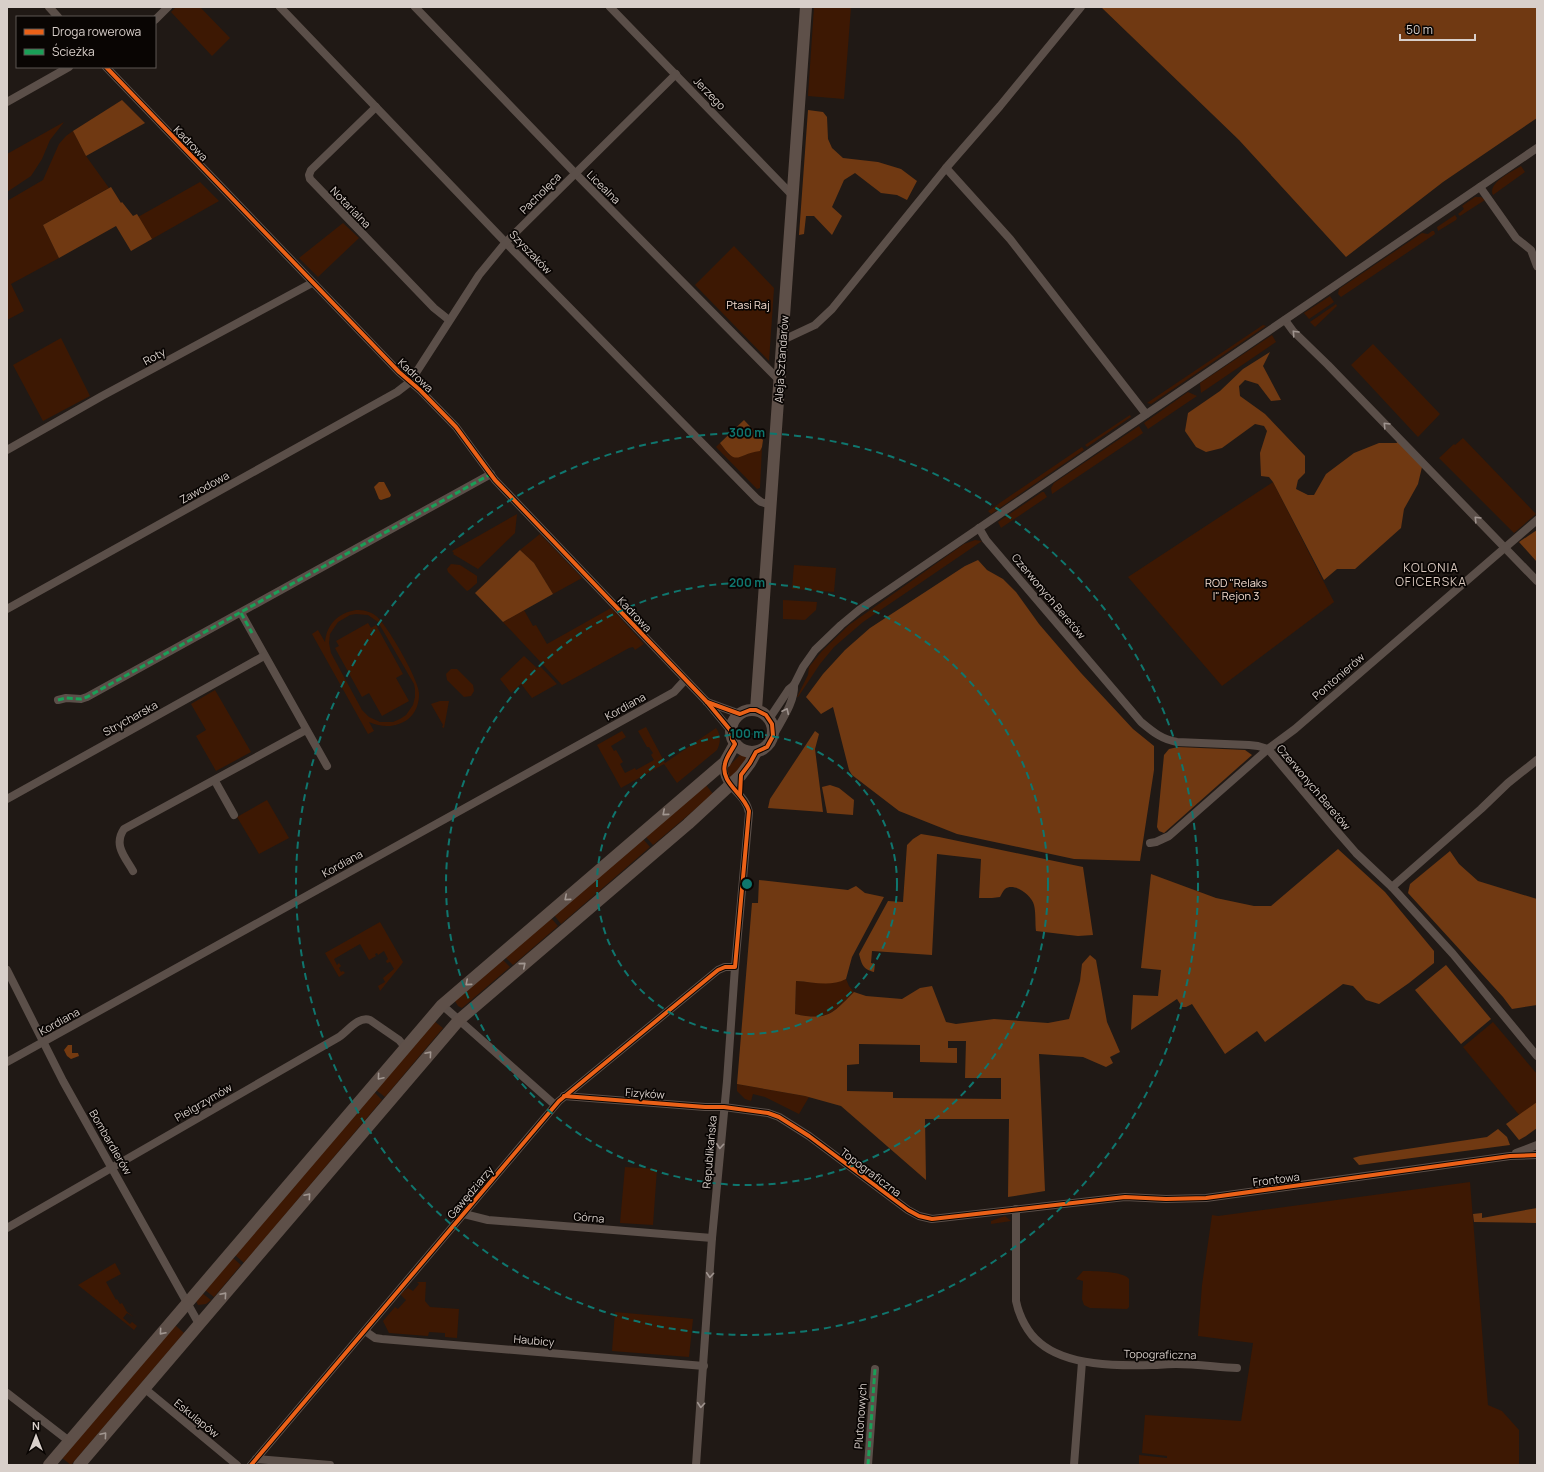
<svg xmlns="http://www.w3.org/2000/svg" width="1544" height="1472" font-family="Manrope,sans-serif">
<rect width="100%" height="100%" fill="#201915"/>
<g fill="#3d1803" fill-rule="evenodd">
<polygon points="176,7 200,7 230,38 212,56 171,12"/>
<polygon points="814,7 851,7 844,99 808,96"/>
<polygon points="64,122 50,140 42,159 31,176 7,192 7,154"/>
<polygon points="73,131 86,156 109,188 43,225 59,258 11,284 24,311 7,320 7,201 43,180 59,144 66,136"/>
<path d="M1521 166 1525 172 1493 195C1487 183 1513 171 1521 166Z"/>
<polygon points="200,182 219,201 152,239 138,217"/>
<polygon points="1475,197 1481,197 1485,200 1460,216 1458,214 1464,209 1462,206"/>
<polygon points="1455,215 1457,218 1456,220 1438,231 1437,227"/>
<polygon points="343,223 359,238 318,277 299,258"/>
<polygon points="1432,231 1434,231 1435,234 1341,297 1338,294 1339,289 1422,233 1428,234"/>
<polygon points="734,246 774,288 769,361 695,285"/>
<polygon points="1330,296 1334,302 1309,319 1304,313"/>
<polygon points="1336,304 1337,306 1315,327 1310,322"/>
<polygon points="1263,325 1266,326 1151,404 1147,403"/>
<polygon points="1272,335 1276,342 1201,393 1200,383"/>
<polygon points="61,338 90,396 43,421 13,365"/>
<polygon points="1373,344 1440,414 1418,437 1351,365"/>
<polygon points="1188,392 1197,396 1148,429 1144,423"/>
<polygon points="1130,415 1131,417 1087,447 1085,445"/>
<polygon points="1139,426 1143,433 1052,494 1051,488 1054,483"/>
<polygon points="1463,438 1536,514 1514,533 1439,458 1454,444 1455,445"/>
<polygon points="720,443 729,455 743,456 752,451 760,451 762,447 760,488 757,489 716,447"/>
<polygon points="1082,447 1084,450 991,514 988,511"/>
<polygon points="1273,482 1334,602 1222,686 1128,577"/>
<polygon points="1042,492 1044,492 1047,497 1001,528 998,522"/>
<polygon points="517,514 515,533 478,569 453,554 454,553 452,551"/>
<polygon points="540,534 582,578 553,594 534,563 520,550"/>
<polygon points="975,540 982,541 863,622 834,647 820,664 798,697 797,697 808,675 809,667 822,651 849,625 964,544"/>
<polygon points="451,564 460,565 477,576 477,583 469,590 467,591 448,572 447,569"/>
<polygon points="794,565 836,568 834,592 792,589"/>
<polygon points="783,600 817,602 816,610 805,620 783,619"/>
<polygon points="611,608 644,644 635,650 633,647 629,648 562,685 503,622 524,610 533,626 536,625 547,644"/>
<path d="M356 610C363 610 370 611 376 616 386 623 419 680 419 693 420 721 393 733 369 722L374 731 368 734 312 634 318 630 325 642C327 624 338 613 356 610ZM356 614 368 615 378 622 414 684 415 689V697L413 705 406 715 400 719 393 722H380L369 717 362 710 331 653 329 643 330 634 338 622 350 615Z"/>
<polygon points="368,623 371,628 376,625 403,674 396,678 409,701 382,716 369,693 362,697 335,648 339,646 336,641"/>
<polygon points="524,656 537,668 540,666 557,684 532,698 521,684 511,693 500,679"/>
<polygon points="451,669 457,669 473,685 474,691 471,696 464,697 447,680 446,674"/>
<polygon points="215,690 251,752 216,771 196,736 206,730 191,704"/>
<polygon points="440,701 449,701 444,728 442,727 443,725 431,704"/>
<path d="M646 727 665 763 716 728C721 735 721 742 717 750L677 783 664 764 621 788 597 745 622 731 626 737 611 746 614 751 616 750 623 762 620 764 625 773 635 768 636 770 654 760 651 755 653 753 649 747H647L638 731Z"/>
<polygon points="740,755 749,757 731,779 728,776 728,767"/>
<polygon points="706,785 713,794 653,845 646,837"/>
<polygon points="267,800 289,838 259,854 237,817"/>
<polygon points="643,839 650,847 561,924 554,915"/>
<polygon points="551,918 558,926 513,965 505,957"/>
<polygon points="380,922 403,962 401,965 380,991 378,986 385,982 383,978 394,969 390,962 387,963 386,961 388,959 384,951 378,955 377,953 375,954 376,956 369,960 360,944 334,959 337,965 339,963 341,966 339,968 341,972 343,971 345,973 339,977 325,953"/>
<polygon points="502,959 510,967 462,1008 458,1006 455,1001"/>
<path d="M846 979 849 986 854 992C831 1014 828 1021 795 1014L796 981C812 982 831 986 846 979Z"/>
<polygon points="434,1021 443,1028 385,1097 376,1090"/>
<polygon points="1493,1022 1537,1074 1537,1102 1520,1116 1463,1047"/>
<polygon points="737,1084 805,1096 809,1097 799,1114 765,1097 753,1094 751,1101 745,1099 737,1091"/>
<polygon points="374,1092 382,1100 244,1263 235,1255"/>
<polygon points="625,1167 657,1169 653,1225 620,1223"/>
<polygon points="1470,1182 1488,1405 1502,1411 1519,1430 1519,1465 1139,1465 1139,1455 1167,1458 1167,1456 1142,1453 1145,1415 1241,1421 1253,1343 1198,1336 1202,1285 1212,1215 1218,1216"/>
<polygon points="1005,1216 1011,1221 991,1224 991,1221"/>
<polygon points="233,1258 241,1265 214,1297 205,1290"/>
<polygon points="115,1263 121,1274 106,1282 116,1300 117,1299 120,1304 122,1303 127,1312 134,1317 127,1313 123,1318 130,1324 132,1322 137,1326 134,1330 78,1285"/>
<path d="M1083 1271C1094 1271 1123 1271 1129 1279V1307L1127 1309 1090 1308 1084 1305 1082 1299 1083 1281 1076 1279Z"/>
<polygon points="417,1282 426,1282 425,1301 430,1307 459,1309 457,1338 445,1337 445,1333 429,1332 428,1336 389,1333 383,1321 395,1307 398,1309 406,1300 401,1295 401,1293 408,1288 413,1291 419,1284"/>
<polygon points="202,1293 211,1300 206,1304 198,1305 196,1301"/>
<polygon points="615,1312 693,1319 689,1357 612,1351"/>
<polygon points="175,1325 184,1333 71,1465 62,1458"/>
</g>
<g fill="#703912" fill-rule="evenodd">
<polygon points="1101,7 1537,7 1537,118 1443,182 1346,257 1239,140"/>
<polygon points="122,100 145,123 86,156 73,131"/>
<polygon points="808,110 823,112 827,117 828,139 832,148 843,158 878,162 901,169 917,181 907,200 897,195 881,193 855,173 844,180 832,207 842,216 832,235 814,216 806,216 804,234 799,235"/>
<polygon points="111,187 121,203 122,202 133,216 137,214 152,239 131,251 116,226 59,258 43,225"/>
<polygon points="1270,352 1263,366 1281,400 1271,401 1258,384 1245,380 1239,386 1240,396 1265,414 1305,456 1305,473 1298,480 1296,489 1308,495 1314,495 1326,474 1354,453 1379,443 1397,443 1395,430 1422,467 1418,484 1404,509 1401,528 1355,569 1337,569 1324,580 1273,482 1269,477 1261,476 1260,453 1267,431 1264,426 1255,424 1222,448 1206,452 1196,447 1185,431 1188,413 1220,391 1243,369"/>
<path d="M744 420 763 440 762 447 760 451C736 454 738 468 720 443Z"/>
<polygon points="1537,530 1537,562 1519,542"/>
<polygon points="520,550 534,563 553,594 503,622 475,593"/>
<polygon points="978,560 987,570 1003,579 1016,592 1039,624 1081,673 1133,729 1154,746 1154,770 1140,861 1074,859 957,834 899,811 852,775 849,770 833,707 821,714 806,697 823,674 845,650 870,628 965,566"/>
<polygon points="815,731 819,734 815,749 823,812 768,808 770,799"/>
<polygon points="1178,747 1245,750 1252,755 1164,833 1159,831 1157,827 1164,755 1169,749"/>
<polygon points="830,785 839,788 854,800 853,815 827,813 822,787"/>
<path d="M921 834 939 837 1083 867 1093 935 1078 936 1036 931C1035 923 1036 913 1034 905 1032 896 1015 882 1005 889 1003 891 1001 895 1000 897L992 898H979L981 859 937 854 932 955 872 951 871 963 875 964 874 972C863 969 862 965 859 954L888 901 903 902 907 845 913 839Z"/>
<polygon points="1338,849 1385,892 1434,951 1434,963 1409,983 1379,1004 1366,1000 1353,986 1343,984 1265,1042 1257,1031 1225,1054 1192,1004 1186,1007 1182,1007 1177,999 1131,1030 1133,995 1158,996 1161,970 1141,968 1151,874 1216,898 1254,906 1271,906"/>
<polygon points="1450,851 1459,864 1478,881 1537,899 1537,1005 1512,1009 1503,997 1408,893 1410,884"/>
<path d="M759 880 848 890 856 886 865 893 884 897 852 957 846 979C831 987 813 982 796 981L795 1014C828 1021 832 1014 854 992L866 996 902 999 920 988 932 986 946 1022 956 1024 994 1019 1048 1023 1069 1019 1080 981 1082 964 1090 955 1096 960 1107 1022 1120 1052 1110 1057 1113 1063 1106 1067 1083 1057 1039 1054 1045 1191 1008 1197 1009 1119H925L926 1180 841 1106 805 1096 737 1084 752 903H758ZM948 1041H966L965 1078H1001V1099L893 1098V1092L847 1091V1065L859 1064V1044L920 1045V1062L957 1063V1048H948Z"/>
<polygon points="1446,965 1491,1019 1461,1044 1415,990"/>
<polygon points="1537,1102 1537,1128 1526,1136 1519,1140 1506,1124"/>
<polygon points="1498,1129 1507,1137 1510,1145 1359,1165 1353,1158 1360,1156 1487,1137"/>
<polygon points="1537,1208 1537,1223 1474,1222 1473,1214 1482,1213 1482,1218"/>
</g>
<g fill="#743a10">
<polygon points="379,482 384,482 391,495 390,497 381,500 379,499 374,487"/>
<polygon points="72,1045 72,1053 78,1053 79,1056 71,1059 67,1056 64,1050 68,1045"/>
</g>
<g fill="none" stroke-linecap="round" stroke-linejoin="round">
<g stroke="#5b4f49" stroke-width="8">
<polyline points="49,7 58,17"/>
<polyline points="280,7 509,246 757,499 761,502 771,505"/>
<polyline points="415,7 575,173 780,381"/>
<polyline points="610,7 793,196"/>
<polyline points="155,20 168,7"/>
<polyline points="106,67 399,372 420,390 456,427 495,480 707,702 731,731"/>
<polyline points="7,102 69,67"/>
<polyline points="376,107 311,170 309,175 310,179 434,308 449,320"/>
<polyline points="946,168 1010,239 1146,414"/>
<polyline points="1480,187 1516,238 1531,250 1537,266"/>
<polyline points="1285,320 1293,331 1328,365 1537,581"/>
<polyline points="783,340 815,325 832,309 946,168 1000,106 1081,7"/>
<polyline points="7,450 102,396 312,283"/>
<path d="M979 528 986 540 1141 722C1153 732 1161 739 1177 742L1249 745 1258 746 1268 749 1336 830 1356 853 1392 887 1453 954 1537 1056"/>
<polyline points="7,609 397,392 410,382 479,275 506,242 676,74"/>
<polyline points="241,613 327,766"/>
<polyline points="58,700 66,698 81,699 87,697 491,474"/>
<polyline points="707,702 740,714"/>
<polyline points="769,719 789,689 794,685 803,667 815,650 841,625 859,610 1537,148"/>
<path d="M773 736C781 721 795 702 794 685"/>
<polyline points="215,781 234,815"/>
<polyline points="7,799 264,656"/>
<polyline points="1150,843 1156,842 1169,836 1268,749 1295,729 1537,520"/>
<path d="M133 871C125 857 113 845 124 829L306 730"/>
<polyline points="1392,887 1481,809 1508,783 1537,760"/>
<polyline points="7,970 63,1081 199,1324"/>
<polyline points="442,1005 555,1105"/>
<polyline points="7,1062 674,692 685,680"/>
<polyline points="564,1096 705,1107 724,1107 768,1113 779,1117 809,1136 908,1210 919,1216 932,1219 1125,1197 1166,1199 1206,1198 1510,1156 1537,1155"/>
<polyline points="1516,1153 1537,1145"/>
<path d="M1016 1209V1301C1019 1316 1028 1334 1040 1343 1067 1366 1118 1366 1152 1365 1160 1365 1168 1364 1176 1364 1196 1364 1217 1367 1237 1368"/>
<polyline points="464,1214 488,1220 712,1238"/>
<path d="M7 1228 339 1037C348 1031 358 1016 370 1020L399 1040 405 1047"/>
<polyline points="365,1331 375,1338 382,1339 704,1366"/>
<polyline points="144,1388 237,1465"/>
<polyline points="7,1393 69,1441"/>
<polyline points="256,1459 330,1465"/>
<polyline points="251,1465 559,1101 718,970 725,967 735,967"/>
<path d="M696 1465 712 1238 727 1081 735 967 749 813C747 795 725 787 724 772 723 769 724 765 725 762"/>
<polyline points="868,1465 875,1369"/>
<polyline points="1074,1465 1082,1362"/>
</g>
<g stroke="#5e5049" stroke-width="12">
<circle cx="752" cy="731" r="21"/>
<polyline points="756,710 806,7"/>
<polyline points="49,1465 442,1005 725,762 735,744"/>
<polyline points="79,1465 459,1020 688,824 741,775 750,763 756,752"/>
</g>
<g stroke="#1a9f57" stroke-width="3" stroke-dasharray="6 3" stroke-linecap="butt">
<polyline points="241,613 252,633"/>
<polyline points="58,700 66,698 81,699 87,697 491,474"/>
<polyline points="868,1465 875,1369"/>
</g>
<defs>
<g id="cycleway">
<path d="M106 67 399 372 420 390 456 427 495 480 707 702 731 731 732 739 735 744C732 750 726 757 725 764 720 783 744 793 749 811L735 967H725L718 970 559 1101 251 1465"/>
<polyline points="707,702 740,714 750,710 756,710 766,715 772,724 773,736 767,747 756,752 750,763 741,775 740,795"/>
<polyline points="564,1096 705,1107 724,1107 768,1113 779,1117 809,1136 908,1210 919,1216 932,1219 1125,1197 1166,1199 1206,1198 1510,1156 1537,1155"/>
</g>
</defs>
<use href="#cycleway" stroke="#090503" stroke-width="6"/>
<use href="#cycleway" stroke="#ea6118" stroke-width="4"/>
</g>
<defs><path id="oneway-chevron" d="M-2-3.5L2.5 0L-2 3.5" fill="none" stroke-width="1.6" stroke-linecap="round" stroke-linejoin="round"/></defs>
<g stroke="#a09590">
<use href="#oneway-chevron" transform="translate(1295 333) rotate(-133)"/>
<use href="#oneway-chevron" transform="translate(1386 425) rotate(-134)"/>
<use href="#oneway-chevron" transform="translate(1477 519) rotate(-134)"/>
<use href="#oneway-chevron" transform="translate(786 711) rotate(-65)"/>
<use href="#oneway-chevron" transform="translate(720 1146) rotate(95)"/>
<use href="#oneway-chevron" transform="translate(710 1275) rotate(94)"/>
<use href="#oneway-chevron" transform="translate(701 1405) rotate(95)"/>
</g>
<g stroke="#a19690">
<use href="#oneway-chevron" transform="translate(665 813) rotate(139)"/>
<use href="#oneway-chevron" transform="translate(567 898) rotate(139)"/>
<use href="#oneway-chevron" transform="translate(523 965) rotate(-41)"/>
<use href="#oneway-chevron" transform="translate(468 983) rotate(139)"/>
<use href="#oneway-chevron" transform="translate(429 1054) rotate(-49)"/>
<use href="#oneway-chevron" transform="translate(380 1077) rotate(130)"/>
<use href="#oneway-chevron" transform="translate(308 1196) rotate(-49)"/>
<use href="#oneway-chevron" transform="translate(224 1295) rotate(-49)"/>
<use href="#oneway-chevron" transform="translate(162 1332) rotate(131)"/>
<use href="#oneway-chevron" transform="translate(104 1435) rotate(-50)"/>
</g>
<g fill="none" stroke="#0f766e" stroke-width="2" stroke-dasharray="7 5">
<circle cx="747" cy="884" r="150"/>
<circle cx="747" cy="884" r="301"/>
<circle cx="747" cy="884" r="451"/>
</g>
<g text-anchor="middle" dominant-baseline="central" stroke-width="3.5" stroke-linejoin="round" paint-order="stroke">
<g font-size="11" fill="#d8cfca" stroke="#090503">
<text transform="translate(710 93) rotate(46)">Jerzego</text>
<text transform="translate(191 143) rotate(46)">Kadrowa</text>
<text transform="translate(604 187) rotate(45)">Licealna</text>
<text transform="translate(540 193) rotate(-45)">Pacholęca</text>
<text transform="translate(351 207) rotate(46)">Notarialna</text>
<text transform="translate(531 252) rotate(46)">Szyszaków</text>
<text transform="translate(154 356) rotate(-28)">Roty</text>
<text transform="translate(781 359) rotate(-86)">Aleja Sztandarów</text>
<text transform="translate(416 375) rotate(43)">Kadrowa</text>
<text transform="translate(204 487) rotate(-29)">Zawodowa</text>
<text transform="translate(1049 596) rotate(50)">Czerwonych Beretów</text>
<text transform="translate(635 614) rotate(47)">Kadrowa</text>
<text transform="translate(1338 676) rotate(-41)">Pontonierów</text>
<text transform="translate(625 706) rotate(-29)">Kordiana</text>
<text transform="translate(130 718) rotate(-29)">Strycharska</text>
<text transform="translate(1314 787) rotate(50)">Czerwonych Beretów</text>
<text transform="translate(342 863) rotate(-29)">Kordiana</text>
<text transform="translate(59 1021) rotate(-29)">Kordiana</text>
<text transform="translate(645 1093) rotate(4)">Fizyków</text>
<text transform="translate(203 1102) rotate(-30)">Pielgrzymów</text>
<text transform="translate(111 1142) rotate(60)">Bombardierów</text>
<text transform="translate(709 1152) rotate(-85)">Republikańska</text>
<text transform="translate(871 1172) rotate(37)">Topograficzna</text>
<text transform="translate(1276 1179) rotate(-7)">Frontowa</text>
<text transform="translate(470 1192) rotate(-50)">Gawędziarzy</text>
<text transform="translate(589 1217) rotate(5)">Górna</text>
<text transform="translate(534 1340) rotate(5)">Haubicy</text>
<text transform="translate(1160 1354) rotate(1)">Topograficzna</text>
<text transform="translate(860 1416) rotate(-86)">Plutonowych</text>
<text transform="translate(197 1418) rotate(39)">Eskulapów</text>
</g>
<g font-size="11" fill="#f4dccf" stroke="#090503">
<text x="748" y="304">Ptasi Raj</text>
<text x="1236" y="582">ROD "Relaks<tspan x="1236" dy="13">I" Rejon 3</tspan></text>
</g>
<g font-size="12" letter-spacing="1" fill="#dac9bf" stroke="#090503">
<text x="1431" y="567">KOLONIA<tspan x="1431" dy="14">OFICERSKA</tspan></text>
</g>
</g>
<circle cx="747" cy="884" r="6" fill="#0f766e" stroke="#090503" stroke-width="2"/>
<g font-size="12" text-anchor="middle" font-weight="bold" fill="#0f766e" stroke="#090503" stroke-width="3.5" stroke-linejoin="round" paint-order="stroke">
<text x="747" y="437">300 m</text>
<text x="747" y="587">200 m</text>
<text x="747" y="738">100 m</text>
</g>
<rect width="1544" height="1472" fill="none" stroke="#d8cfca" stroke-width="16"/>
<rect x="16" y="16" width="140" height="52" fill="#090503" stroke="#5c5653"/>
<rect x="24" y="29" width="20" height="6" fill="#ea6118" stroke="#5c5653"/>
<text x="52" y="36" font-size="12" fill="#d8cfca">Droga rowerowa</text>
<rect x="24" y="49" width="20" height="6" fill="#1a9f57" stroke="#5c5653"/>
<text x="52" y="56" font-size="12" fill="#d8cfca">Ścieżka</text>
<g transform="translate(36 1436)" stroke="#090503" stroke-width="3" paint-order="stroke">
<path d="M0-3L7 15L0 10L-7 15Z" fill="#d8cfca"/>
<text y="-6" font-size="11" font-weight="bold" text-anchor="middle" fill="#d8cfca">N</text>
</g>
<path d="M1400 34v6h75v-6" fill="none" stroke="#d8cfca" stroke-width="2"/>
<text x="1406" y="34" font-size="12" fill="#d8cfca" stroke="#090503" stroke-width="3" paint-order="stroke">50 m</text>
</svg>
